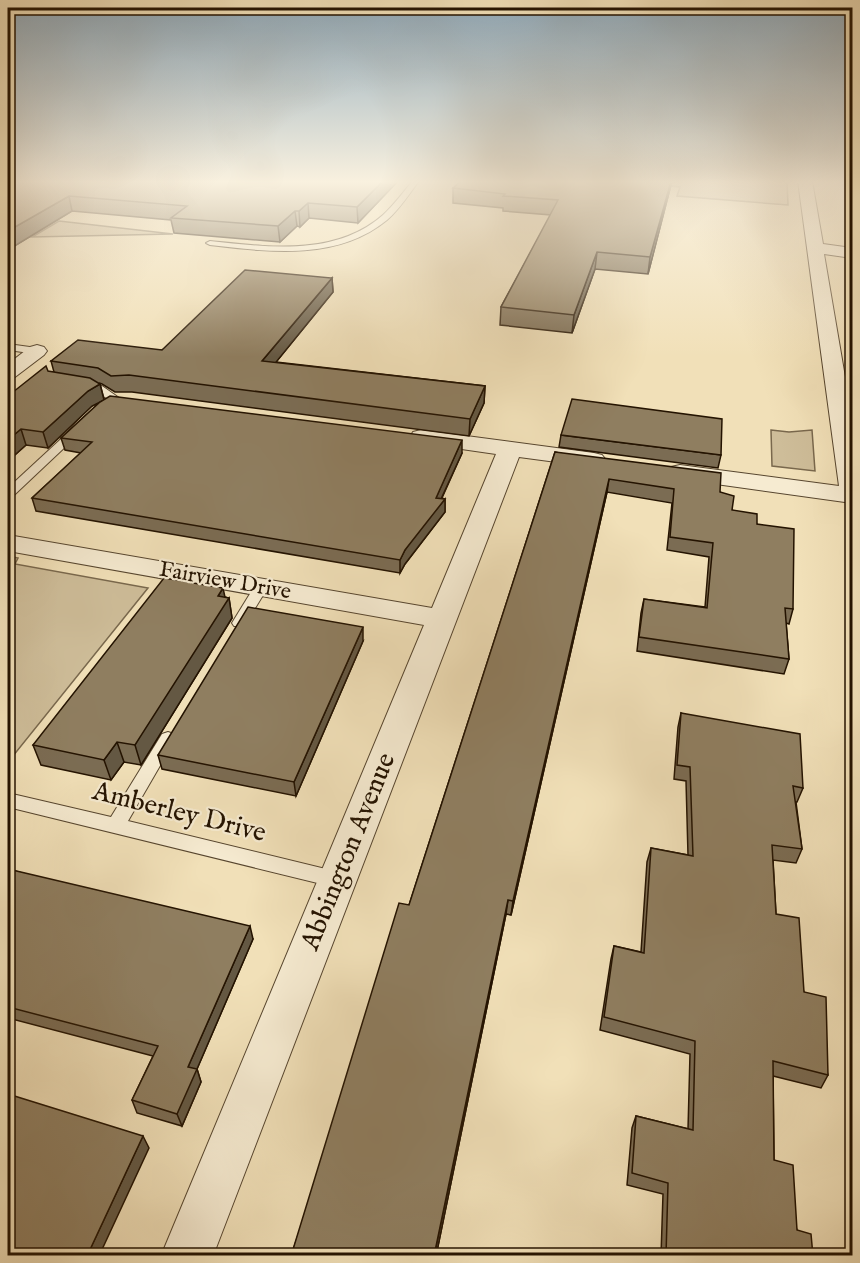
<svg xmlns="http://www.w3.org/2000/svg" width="860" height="1263" font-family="'IM FELL English',serif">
<rect width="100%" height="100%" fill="#f1e0b8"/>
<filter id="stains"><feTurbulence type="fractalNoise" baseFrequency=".00333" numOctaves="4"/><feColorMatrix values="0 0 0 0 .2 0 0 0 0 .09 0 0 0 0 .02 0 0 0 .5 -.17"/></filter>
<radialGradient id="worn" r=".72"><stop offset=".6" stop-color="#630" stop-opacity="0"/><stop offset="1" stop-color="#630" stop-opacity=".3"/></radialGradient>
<g fill="#cebd99" stroke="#79684d" stroke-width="1.5">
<polygon points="672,181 787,181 788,205 677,196 680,187 671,186"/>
<polygon points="59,221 173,234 32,237"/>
<polygon points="771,430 789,432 812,430 815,471 772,466"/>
<polygon points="8,556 18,558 15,564 148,588 13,756 8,755"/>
</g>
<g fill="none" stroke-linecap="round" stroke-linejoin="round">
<defs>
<g id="lane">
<path d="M413 181H419C409 194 400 209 387 220 337 261 270 252 210 245L206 243 210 241C268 247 335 257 383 215 394 205 403 192 413 181Z"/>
<polygon points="8,344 37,348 42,351 37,354 8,350"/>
<polygon points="81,383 102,386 122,400 121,402 113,402 95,391 77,388 77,384"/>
<polygon points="78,426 84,429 82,431 12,497 8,498 8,488 74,427"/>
<polygon points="261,583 268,587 246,623 244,626 234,626 232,623 256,584"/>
<polygon points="168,732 174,734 176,738 128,821 338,872 345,874 348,880 345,886 338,888 8,807 8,793 111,817 162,734"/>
</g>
<g id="street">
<polygon points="798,181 812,181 823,244 852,248 852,258 824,254 852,418 852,503 680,479 671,477 668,472 671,467 680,465 839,486"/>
<polygon points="37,345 44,347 47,351 44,355 15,377 8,379 8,364 30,347"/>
<polygon points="421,430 594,453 602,455 606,460 602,465 594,467 519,457 213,1256 161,1256 424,625 8,551 8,535 432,608 496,454 413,442 410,437 413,432"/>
</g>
</defs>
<use href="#lane" stroke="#57462f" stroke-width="2"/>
<use href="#street" stroke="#57462f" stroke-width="2"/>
<use href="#lane" fill="#f6ebd1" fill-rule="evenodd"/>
<use href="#street" fill="#f6ebd1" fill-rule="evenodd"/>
</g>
<g fill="#7b6c53" stroke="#241301" stroke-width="1.5">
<polygon points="8,181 398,181 358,223 309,218 300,227 297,226 280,242 174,233 171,220 72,211 8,250"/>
<polygon points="672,181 648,274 595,269 572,333 500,325 501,307 551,215 503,211 503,208 453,203 453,188"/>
<polygon points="845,181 852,181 852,209"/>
<polygon points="332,278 333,292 276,362 485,386 484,403 469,436 132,392 115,392 102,384 99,383 100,384 104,399 462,453 442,498 445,499 445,512 405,564 400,573 36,511 32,498 81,453 65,450 61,438 100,402 92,406 48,448 26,445 8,461 8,396 54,372 51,361 162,350"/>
<polygon points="561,435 721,455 718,468 559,447"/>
<polygon points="555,452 720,492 732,510 757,524 793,609 789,624 786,623 789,659 784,674 637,651 641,613 644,599 705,607 709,557 667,550 672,503 607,492 511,915 506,914 436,1256 291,1256 409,905"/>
<polygon points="225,597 229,598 232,618 141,765 124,762 111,780 41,765 33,745"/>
<polygon points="363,641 296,796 162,769 158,755"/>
<polygon points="681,713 803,788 797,802 796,802 802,849 796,863 773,860 776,914 804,992 828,1075 821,1088 773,1076 774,1160 797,1230 813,1256 661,1256 663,1194 627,1185 632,1128 636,1116 688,1129 690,1054 600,1030 611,959 614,946 641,952 647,862 651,848 688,855 686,781 674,779 678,727"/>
<polygon points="8,869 253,939 197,1069 201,1082 182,1126 137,1113 132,1100 153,1056 8,1018"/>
</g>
<g fill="#645843" stroke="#241301" stroke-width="1.5">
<polygon points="383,181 398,181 358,223 357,207"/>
<polygon points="671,181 672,181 648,274 650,257"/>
<polygon points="69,196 72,211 8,250 8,231"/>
<polygon points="308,203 309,218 300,227 299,211"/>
<polygon points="295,211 297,226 280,242 278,226"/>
<polygon points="597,252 595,269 572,333 574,315"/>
<polygon points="332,278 333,292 264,377 262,361"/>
<polygon points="100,384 104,400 92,406 48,448 43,432 88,391"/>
<polygon points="485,386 484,403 469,436 470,419"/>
<polygon points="21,429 26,445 8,461 8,440"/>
<polygon points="462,440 462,453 436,510 445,499 445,512 405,564 400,573 400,560 405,550 436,498"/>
<polygon points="609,479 607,492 511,915 513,901"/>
<polygon points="223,588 226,602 229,598 232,618 141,765 135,745 218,596"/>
<polygon points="363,627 363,641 296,796 294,782"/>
<polygon points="117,742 124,762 111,780 104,760"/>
<polygon points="508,900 506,914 436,1256 434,1256"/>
<polygon points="250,926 253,939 197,1069 201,1082 182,1126 177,1114 188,1067"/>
<polygon points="143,1136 149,1148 99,1256 87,1256"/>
</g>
<g fill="#8f7e60" stroke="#241301" stroke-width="1.5">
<polygon points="8,181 383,181 357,207 308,203 299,211 295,211 278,226 171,218 187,206 69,196 8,231"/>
<polygon points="461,181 671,181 650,257 597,252 574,315 501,307 558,200 503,196 505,194 453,188"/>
<polygon points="245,270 332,278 262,361 485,386 470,419 129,375 111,376 98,368 51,361 78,340 162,350"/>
<polygon points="46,366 48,371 90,378 100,384 88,391 43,432 21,429 8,440 8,396"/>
<polygon points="110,396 462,440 436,498 445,499 405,550 400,560 32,498 92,442 61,438 100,402"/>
<polygon points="572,399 722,419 721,455 561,435"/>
<polygon points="555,452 721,473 720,492 734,496 732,510 757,514 757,524 794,529 793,609 785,608 789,659 639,637 644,599 707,608 713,543 670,537 674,489 609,479 513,901 508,900 434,1256 291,1256 399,903 409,905"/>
<polygon points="164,578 223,588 218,596 229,598 135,745 117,742 104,760 33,745"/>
<polygon points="248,607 363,627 294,782 158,755"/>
<polygon points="681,713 800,734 803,788 793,786 802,849 772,845 776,914 799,918 804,992 826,997 828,1075 773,1061 774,1160 793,1165 797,1230 811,1234 813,1256 666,1256 668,1183 632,1173 636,1116 693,1130 695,1041 604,1017 614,946 644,953 651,848 693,856 690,767 677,765"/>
<polygon points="8,869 250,926 188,1067 197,1069 177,1114 132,1100 158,1046 8,1007"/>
<polygon points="8,1094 143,1136 87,1256 8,1256"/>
</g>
<linearGradient id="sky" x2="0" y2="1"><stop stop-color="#8faabc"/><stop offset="0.51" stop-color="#f9f1df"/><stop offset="1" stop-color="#f9f1df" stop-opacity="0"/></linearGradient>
<rect width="860" height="357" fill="url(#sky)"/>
<g text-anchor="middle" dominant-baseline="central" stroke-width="4.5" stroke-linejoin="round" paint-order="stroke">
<g font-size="22" fill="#241301" stroke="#f6ebd1">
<text transform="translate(225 581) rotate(10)">Fairview Drive</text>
</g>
<g font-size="27" fill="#241301" stroke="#f6ebd1">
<text transform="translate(179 813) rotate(14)">Amberley Drive</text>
<text transform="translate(349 852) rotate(-68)">Abbington Avenue</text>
</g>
</g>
<rect width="860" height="1263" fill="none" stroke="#f1e0b8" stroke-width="30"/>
<rect x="9" y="9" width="842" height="1245" fill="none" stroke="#241301" stroke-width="3"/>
<rect x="15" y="15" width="830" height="1233" fill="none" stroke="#241301" stroke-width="1.5"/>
<rect width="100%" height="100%" filter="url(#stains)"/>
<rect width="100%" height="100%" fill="url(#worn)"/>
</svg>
